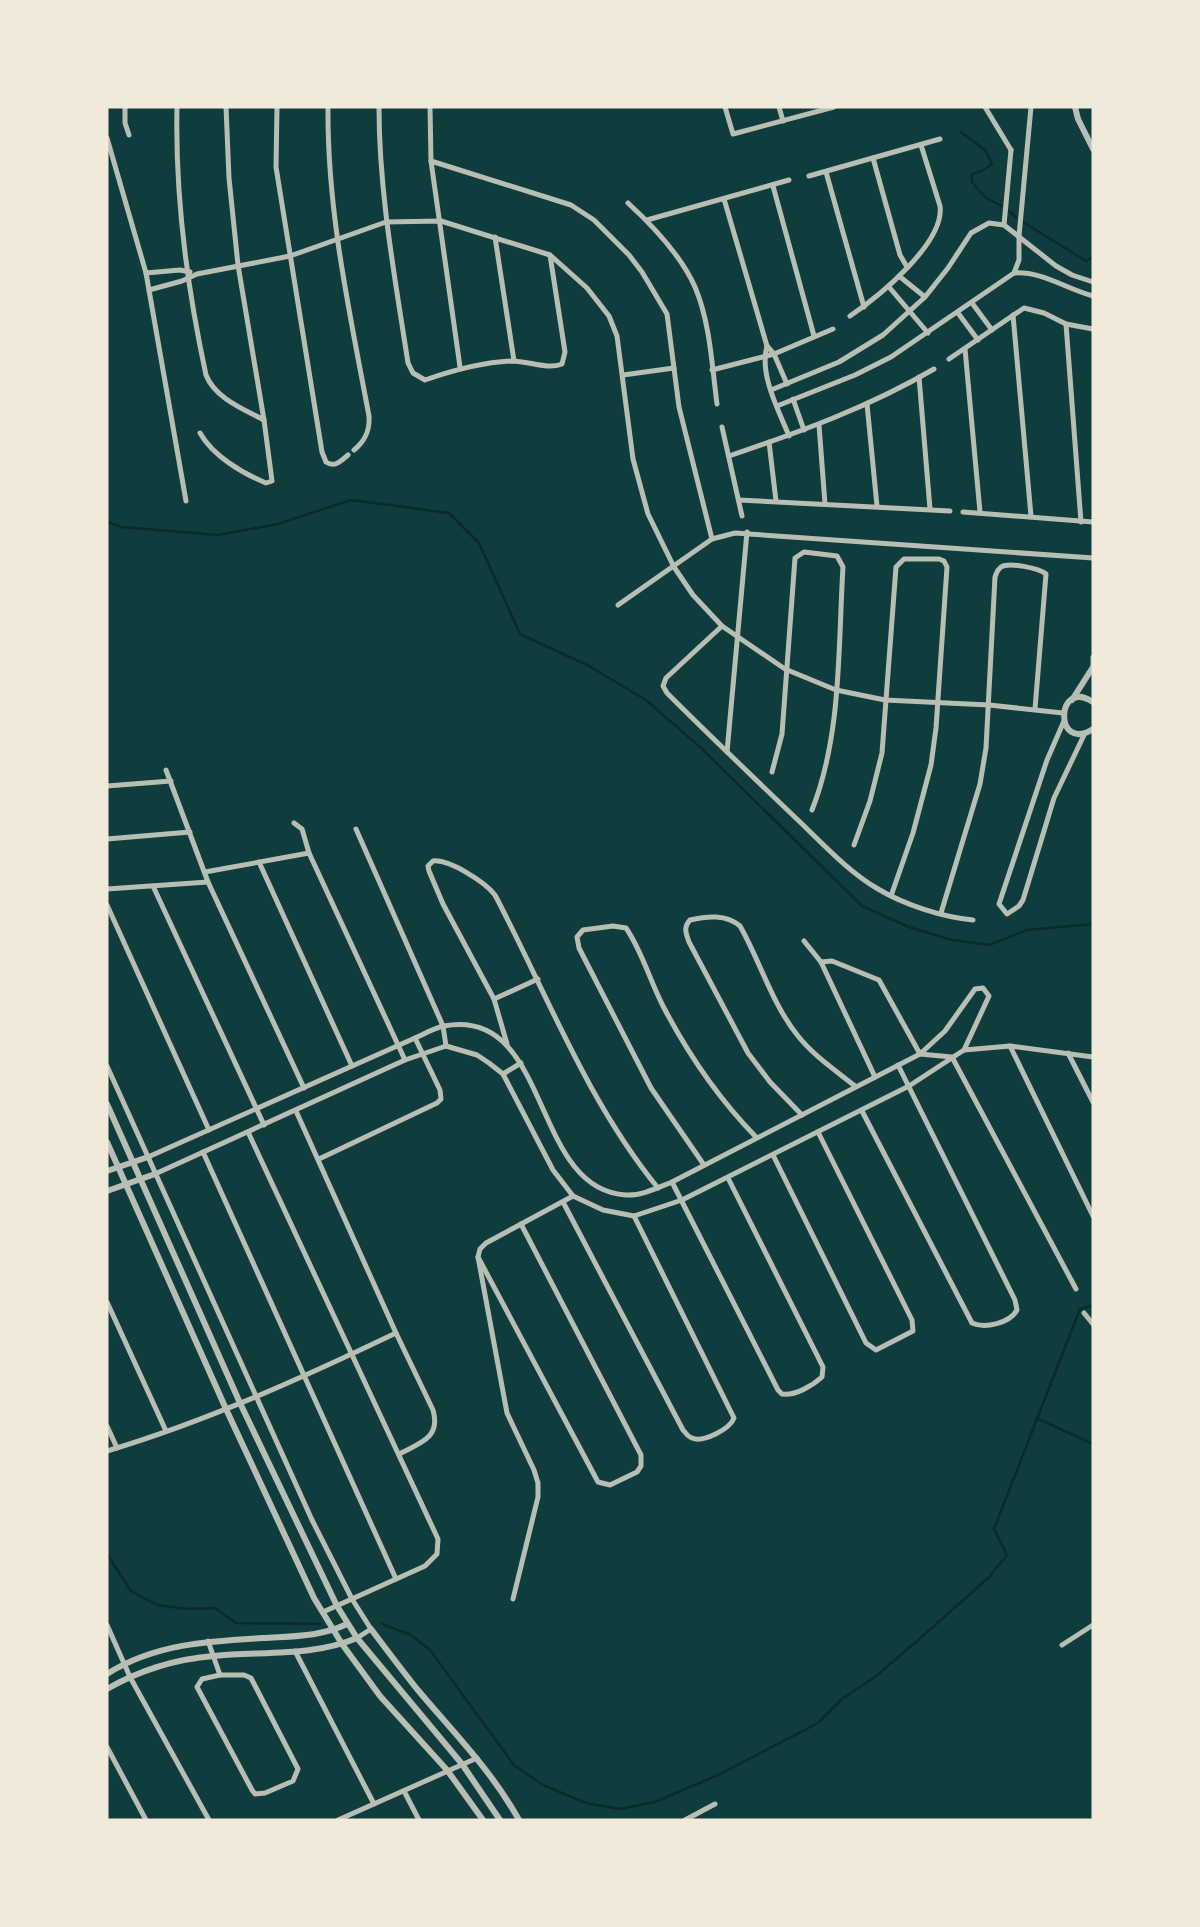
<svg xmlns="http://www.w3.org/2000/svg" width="1200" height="1927" font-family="'Source Sans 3',sans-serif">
<rect width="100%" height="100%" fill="#0f3d3e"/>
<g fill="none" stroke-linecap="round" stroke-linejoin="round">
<g stroke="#0a2a2b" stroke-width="2.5">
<polyline points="961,132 986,151 992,164 982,171 972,174 972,182 986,198 1002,206"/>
<polyline points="1010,212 1016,217"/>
<polyline points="1023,222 1086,261 1093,257"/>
<polyline points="107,522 122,527 218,535 278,524 351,500 449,513 479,543 520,634 589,666 646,700 702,749 862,906 909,927 952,940 989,945 1027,930 1093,924"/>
<polyline points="1036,1418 1093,1444"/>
<polyline points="107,1554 131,1591 157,1605 187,1609 215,1608 236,1623 320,1624"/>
<polyline points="382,1624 411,1635 430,1650 514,1765 543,1785 586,1803 620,1809 655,1802 718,1775 818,1723 842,1699 875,1677 925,1634 989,1577 1007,1555 994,1529 1080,1309 1093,1305"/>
</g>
<g stroke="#b8beb3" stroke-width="5">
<polyline points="125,107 125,123 129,135"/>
<path d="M177 107C175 196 187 287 206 375 215 398 243 409 264 420"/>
<path d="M277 107 276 167 322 452 326 462C335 468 341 461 348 455"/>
<path d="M328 107C327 212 350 314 369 416 370 431 365 441 354 450"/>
<path d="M379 107C379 193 395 278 408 363L413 373 425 380C454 370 482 362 512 361 529 361 547 370 562 364L565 352 550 255"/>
<polyline points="430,107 431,161 460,367"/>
<polyline points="725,107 733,134 834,107"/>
<polyline points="779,107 783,121"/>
<polyline points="985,107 1011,150"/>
<polyline points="107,138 146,273 186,501"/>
<polyline points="873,158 900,255 907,267"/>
<polyline points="431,161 571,205 594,220 629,255 642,272 667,314 679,407 712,539"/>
<polyline points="826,172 864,307"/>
<polyline points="809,176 940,139"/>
<polyline points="773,186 814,336"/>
<polyline points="724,199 767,346 774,354 787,384"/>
<path d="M628 203C653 226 681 255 695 287 710 322 712 366 717 404"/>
<polyline points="647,220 789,180"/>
<polyline points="1004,225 1011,150"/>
<polyline points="495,237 514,361"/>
<polyline points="146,273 180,270 190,272"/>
<path d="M1014 273C1042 271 1066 289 1093 296"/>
<polyline points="899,276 925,297"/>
<polyline points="889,287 928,333"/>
<polyline points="149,290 182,281 197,274 290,256 386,222 441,221 550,255 587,288 609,316 617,336 633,459 648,514 674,567 693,595 722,626 785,669 836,690 885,700 989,705 1063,713"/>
<polyline points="972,303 992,330"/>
<polyline points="958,313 978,340"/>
<polyline points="1013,315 1031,516"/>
<path d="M850 316C878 297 945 243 940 206L921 145"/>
<polyline points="1066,324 1081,522"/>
<path d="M767 346C759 374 778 409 789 436"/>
<polyline points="965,349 980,512"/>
<polyline points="949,359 1024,308 1044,313 1066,324 1093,329"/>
<polyline points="712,370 774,354 833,329"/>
<polyline points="623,375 674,368"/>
<polyline points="919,377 930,509"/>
<polyline points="771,390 839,362 883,335 925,297 948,268 971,233 989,223 1004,225 1056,266 1072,275 1093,282"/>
<polyline points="793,399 804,430"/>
<polyline points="867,404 877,506"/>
<polyline points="777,406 855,375 891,357 1014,273 1019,260 1019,236 1031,107"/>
<polyline points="819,425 825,504"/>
<polyline points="722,427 742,516"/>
<path d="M200 433C213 456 242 473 266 483L272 481 264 420 238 265 229 178 226 107"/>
<polyline points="769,442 776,501"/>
<path d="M729 456C800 432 869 407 934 369"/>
<polyline points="739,500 950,511"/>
<polyline points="963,512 1093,522"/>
<polyline points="618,605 712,539 735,533 1093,558"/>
<path d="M722 626 666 678 663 686 667 693C711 737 756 780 801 823 825 846 849 872 878 889 905 905 942 917 973 920"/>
<polyline points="1093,667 1093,657"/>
<polyline points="1064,721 1047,760 999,904 1007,914 1019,906 1023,900 1054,798 1085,733"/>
<polyline points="727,752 747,532"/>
<polyline points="166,770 208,882 304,1088"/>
<path d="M772 772 782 734 795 558 804 552 837 556 843 567C838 647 842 734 812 810"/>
<polyline points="107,786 171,781"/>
<polyline points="294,823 302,829 309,853 405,1060"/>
<polyline points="356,829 443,1026 446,1046"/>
<polyline points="107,839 190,832"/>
<polyline points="854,845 870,801 882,753 896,567 904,559 939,559 944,561 947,567 936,728 931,765 913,833 891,896"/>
<polyline points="259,862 352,1066"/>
<polyline points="205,872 309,853"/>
<polyline points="153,886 264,1125"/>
<polyline points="107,889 208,882"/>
<polyline points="107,905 209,1130"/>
<path d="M941 913 980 784 986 748 995 577C997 572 997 570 1001 567 1009 562 1039 568 1046 574L1035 709"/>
<polyline points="804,941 821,962 875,1077"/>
<polyline points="821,962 832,961 879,980 920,1054 952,1057 1076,1289"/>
<polyline points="494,999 538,979"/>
<path d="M507 1044 494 999 443 904 429 871 428 866 433 861C449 859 485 882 495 895 547 994 587 1101 658 1188"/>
<polyline points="1010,1046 1093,1216"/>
<polyline points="964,1050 1010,1046 1093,1057"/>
<polyline points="1068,1053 1093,1102"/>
<polyline points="107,1066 312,1520 352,1599 371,1629 357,1638"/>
<polyline points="503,1074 521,1063"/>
<path d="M296 1111 396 1333 433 1410C441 1438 420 1443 399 1454"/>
<path d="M862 1111 972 1323C985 1329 1010 1323 1017 1310L1015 1300 898 1065"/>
<path d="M802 1115 770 1082 748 1053 689 942C686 933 683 928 690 920 707 916 726 914 740 926 760 961 772 1004 798 1036 814 1056 835 1070 855 1086"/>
<polyline points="248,1132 438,1539 437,1554 425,1566 323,1612"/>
<polyline points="203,1152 396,1579"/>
<polyline points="773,1155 866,1343 876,1350 913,1331 912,1320 818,1132"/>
<path d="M148 1157 415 1038C424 1034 434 1028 444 1026 552 1006 530 1190 626 1195 641 1196 657 1188 672 1182L920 1054 945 1031 975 989 983 988 989 996 964 1050 909 1086 682 1200 634 1216 603 1210 573 1196 553 1170 503 1074 489 1063 477 1055 446 1046 405 1060 155 1174"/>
<polyline points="319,1159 437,1103 441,1099 440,1090 415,1038"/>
<path d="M704 1165 651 1088 579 948 577 937 583 930 613 926 626 928C642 951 650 981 663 1006 689 1056 717 1097 756 1137"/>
<path d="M672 1182 778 1390 782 1394C795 1396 812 1386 822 1377L823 1367 728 1178"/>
<path d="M563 1202 683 1430C686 1433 688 1437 692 1438 703 1443 730 1429 734 1418L634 1216"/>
<polyline points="478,1257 598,1482 610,1485 637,1472 641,1466 641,1455 521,1224"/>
<polyline points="107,1302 166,1431"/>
<polyline points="1084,1313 1093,1324"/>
<polyline points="107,1426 117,1448"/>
<path d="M107 1451C207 1421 302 1378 396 1333"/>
<polyline points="513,1599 538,1497 538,1483 534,1470 507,1413 478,1257 480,1249 486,1243 573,1196"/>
<polyline points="107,1625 130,1677 209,1820"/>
<polyline points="208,1641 220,1675"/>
<polyline points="1062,1645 1093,1625"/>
<polyline points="295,1651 374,1804"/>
<polygon points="220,1675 244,1675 251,1678 298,1769 293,1781 265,1793 255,1794 252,1790 197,1687 202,1679"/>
<polyline points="107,1747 146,1820"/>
<polyline points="404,1791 419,1820"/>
<polyline points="338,1820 477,1758"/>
<polyline points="685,1820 715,1804"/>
</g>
<g stroke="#b8beb3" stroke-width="6">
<polyline points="1075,107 1078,119 1093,149"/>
<polyline points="1072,700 1093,667"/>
<path d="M1093 702C1055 677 1054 754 1093 729"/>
<polyline points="107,1104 240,1403 337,1606 357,1638 462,1764 500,1820"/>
<polyline points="107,1142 226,1409 314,1598 342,1644 380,1696 447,1770 483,1820"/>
<polyline points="107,1171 148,1157"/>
<polyline points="107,1191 155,1174"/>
<path d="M371 1629C386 1649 401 1669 417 1689 453 1732 492 1771 519 1820"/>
<path d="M107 1674C154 1644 208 1641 263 1638 293 1636 320 1637 347 1624"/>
<path d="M107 1689C140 1670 176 1659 214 1656 261 1651 312 1657 357 1638"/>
</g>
</g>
<rect width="1200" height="1927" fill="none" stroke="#f1e9da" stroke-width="217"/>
</svg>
